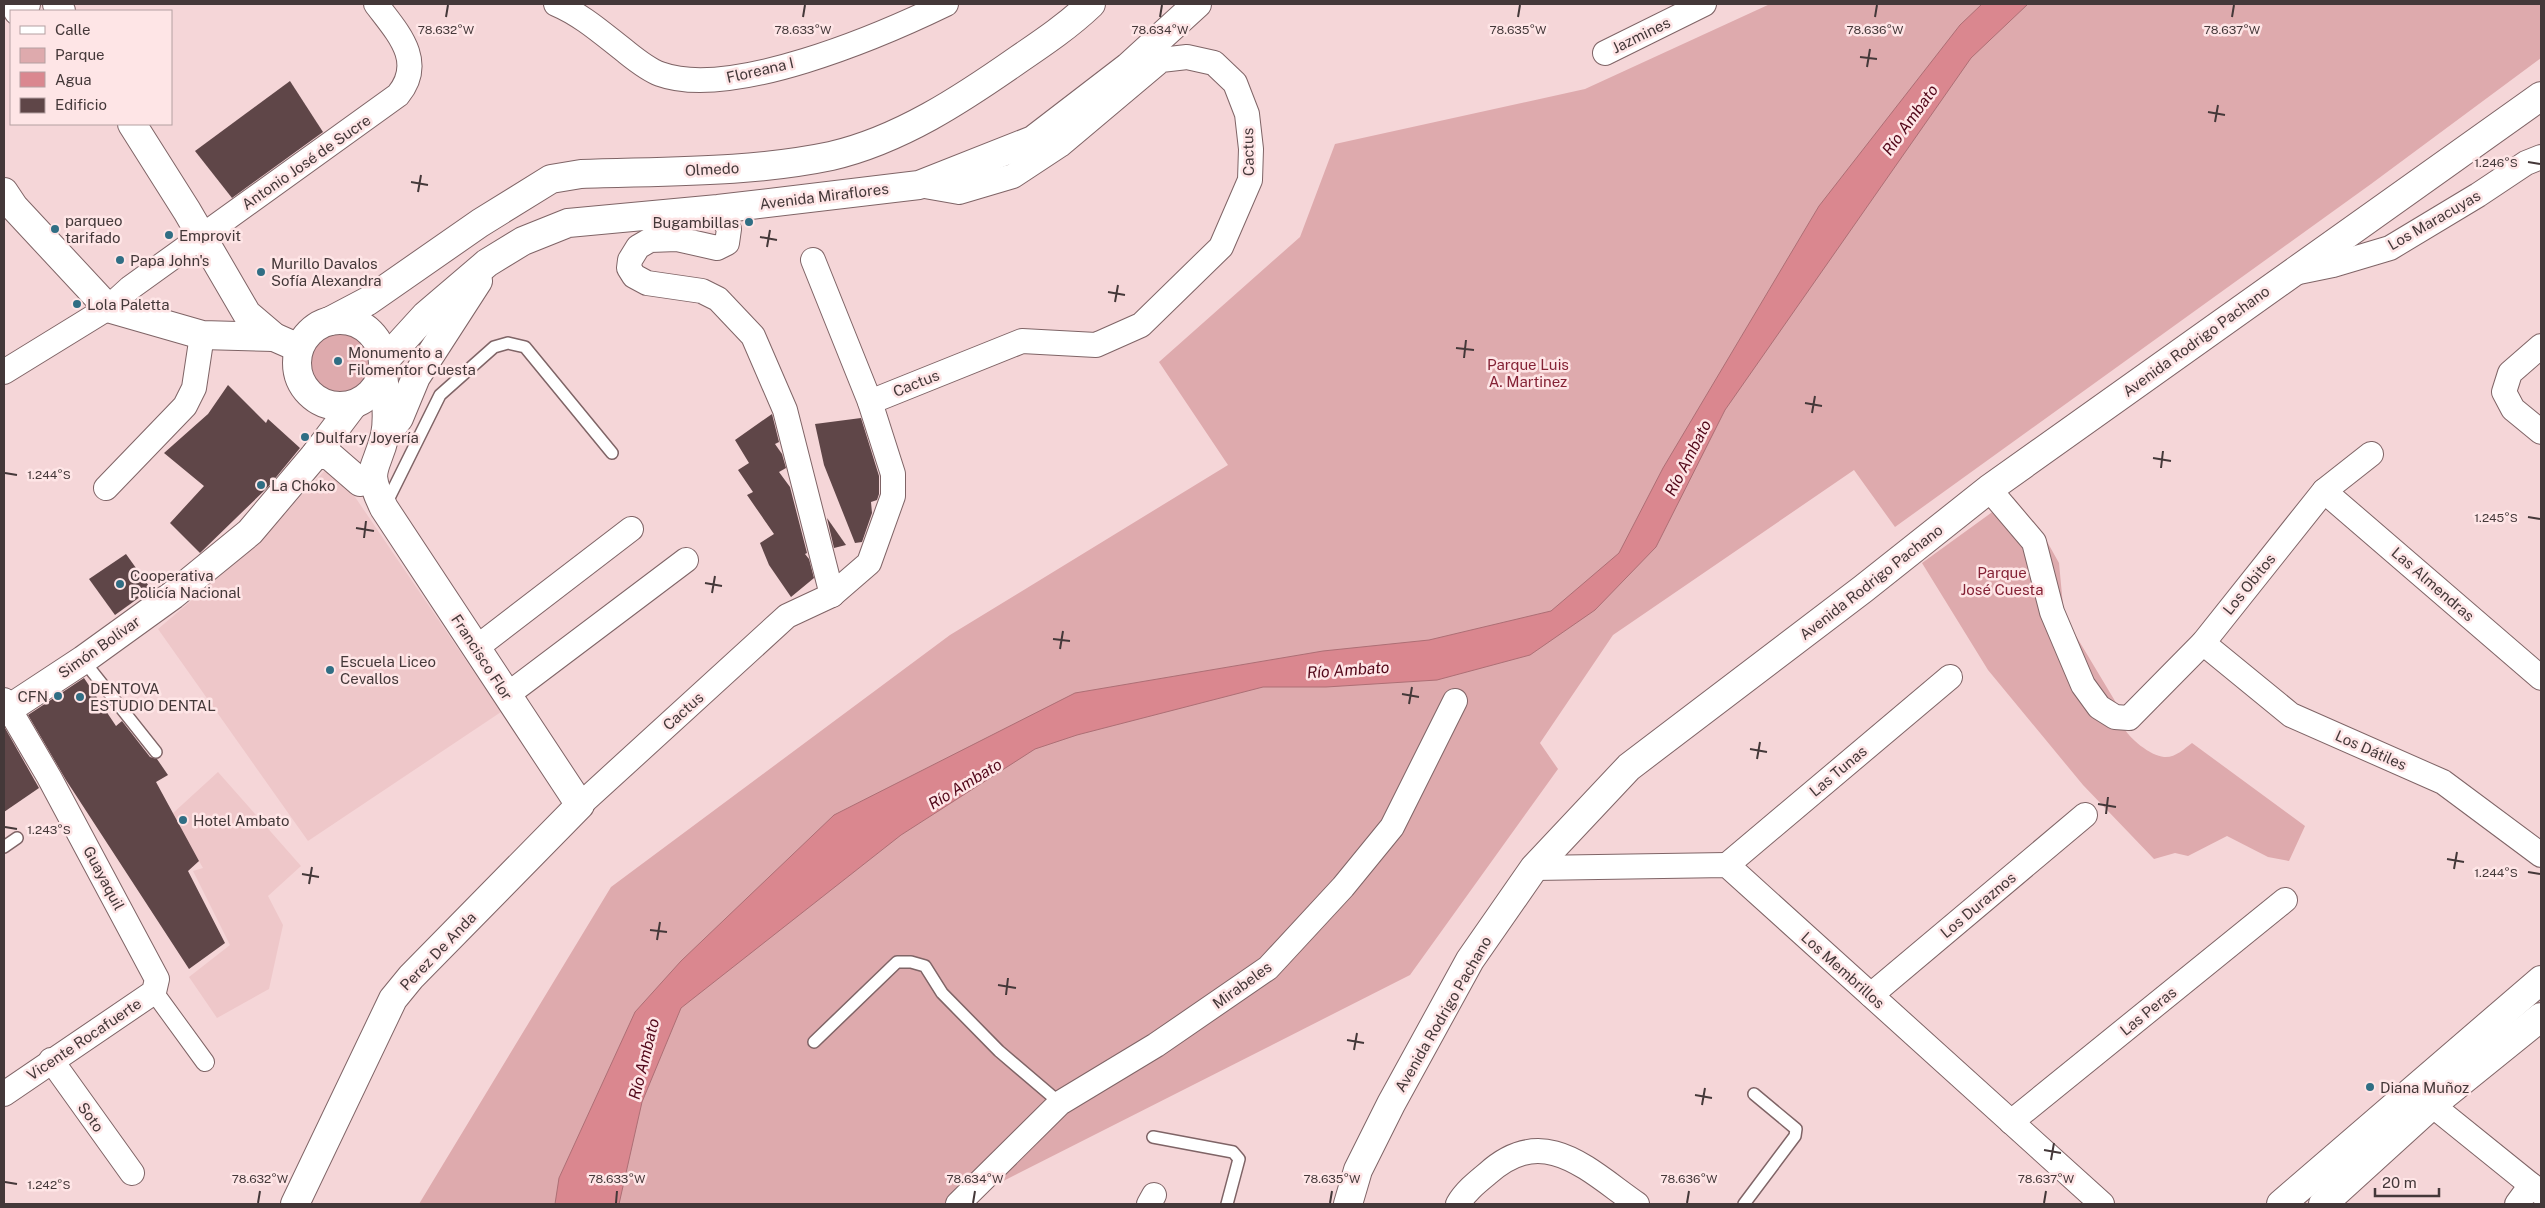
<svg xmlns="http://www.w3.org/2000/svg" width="2545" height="1208" font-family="'Public Sans',sans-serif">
<rect width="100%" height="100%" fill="#f5d6d8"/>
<g fill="#eec7c9">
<polygon points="332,463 501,712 308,841 158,629 247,553"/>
<polygon points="218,772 301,866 268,896 283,925 269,989 217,1018 189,977 230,945 193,871 203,868 172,814"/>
</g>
<g fill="#deaaad">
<polygon points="1770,4 2541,4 2541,58 2371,184 1895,527 1854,470 1613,635 1540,743 1558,769 1410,975 958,1204 419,1204 611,887 950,635 1228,465 1159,362 1300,237 1335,144 1585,89"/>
<circle cx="339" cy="363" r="37"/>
<path d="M2013 497 2040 529 2059 563 2064 616 2121 711C2122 716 2121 722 2123 726 2128 738 2151 756 2164 757 2175 758 2184 749 2192 743L2305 826 2289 861 2268 857 2227 836 2188 856 2175 853 2154 859 2083 785 1988 670 1922 563Z"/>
</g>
<polygon fill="#da878f" stroke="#ad6f75" points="1982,4 2028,4 1971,58 1725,410 1656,547 1595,610 1530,655 1437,680 1326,687 1263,687 1077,735 1035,749 901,835 681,1008 642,1102 619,1204 555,1204 559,1178 635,1012 681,961 834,815 1075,693 1323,651 1429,640 1551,611 1619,553 1663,468 1819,206 1960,25"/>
<g fill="#5f4648">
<polygon points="290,81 323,132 232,198 195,151"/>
<polygon points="228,385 266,423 268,419 300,448 268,487 200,553 170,523 204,486 164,453 208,414"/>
<polygon points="772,414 779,442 775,444 782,454 786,468 779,472 790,487 807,553 805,554 809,559 814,578 791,597 769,565 760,543 774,534 747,495 753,492 738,470 749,463 735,440"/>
<polygon points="861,418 879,476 879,494 877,500 871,502 872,513 862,542 855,543 824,465 815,424"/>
<polygon points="827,518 846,545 834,548"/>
<polygon points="126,554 151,589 115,615 89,579"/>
<polygon points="84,678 116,726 122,721 150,757 157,759 168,775 156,782 199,861 188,871 225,943 189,969 66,780 28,715"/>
<polygon points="5,728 39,788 4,812 4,729"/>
</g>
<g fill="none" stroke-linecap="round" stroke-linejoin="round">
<defs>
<g id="service">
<polyline points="385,506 440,395 494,347 508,343 525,347 612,453"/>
<polyline points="83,660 156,752"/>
<polyline points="4,847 17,838"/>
<polyline points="814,1042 897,962 911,962 925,966 942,993 999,1051 1060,1103"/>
<polyline points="1153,1137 1233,1152 1239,1159 1227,1204"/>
<polyline points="1744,1204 1795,1136 1796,1129 1754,1094"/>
</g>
<polyline id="pedestrian" points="154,992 205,1062"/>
<g id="minor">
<path d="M556 4C582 15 603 34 625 51 635 59 647 69 660 74 731 100 880 36 946 4"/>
<polyline points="1605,53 1704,4"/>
<polyline points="718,209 729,229 727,243 717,248 677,239 650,240 638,247 630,260 629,268 634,276 647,283 702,291 718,299 753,336 785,410 832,595"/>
<polyline points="2294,273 2333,265 2390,248 2478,195 2526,163 2541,157"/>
<polyline points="2541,346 2510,373 2504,392 2513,409 2541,432"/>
<path d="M4 372 108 308 130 288 398 95C426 61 397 32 376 4"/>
<polyline points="870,402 1022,341 1096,345 1141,325 1221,247 1250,180 1251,149 1247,114 1235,83 1214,63 1187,57 1161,60 1060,145 1013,176 959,192 919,185"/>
<polyline points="106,488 185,406 194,388 202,335"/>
<polyline points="1989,489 2034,542 2052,612 2083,685 2099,707 2115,717 2129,718 2203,643 2324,491 2371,454"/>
<polyline points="2324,491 2541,678"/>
<polyline points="2203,643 2291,715 2443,782 2541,855"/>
<polyline points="476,648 631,529"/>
<polyline points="507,695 686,560"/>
<polyline points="4,700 49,777 157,979 154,992 4,1094"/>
<polyline points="580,805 787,616 832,595 869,563 893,496 893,474 870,402 813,260"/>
<polyline points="1727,865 1950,677"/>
<polyline points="1534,868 1727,865 2102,1204"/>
<polyline points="1871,995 2085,815"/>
<polyline points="51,1060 132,1173"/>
<polyline points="2420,1091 2432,1105 2541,1193"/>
<polyline points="2011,1122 2285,900"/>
<polyline points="958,1204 1060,1103 1156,1045 1268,968 1343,887 1392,827 1455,701"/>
<polyline points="1149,1204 1154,1195"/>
<path d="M1458 1204C1465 1192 1476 1183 1487 1174 1544 1122 1588 1170 1637 1204"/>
<polyline points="2517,1204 2531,1185"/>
</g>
<g id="tertiary">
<polyline points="57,4 61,11"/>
<polyline points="132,124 187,211 247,314 274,337 299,348"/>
<polyline points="4,192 14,207 108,308 202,335 274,337"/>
<polyline points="4,712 83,660 173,595 250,532 316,454 353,405"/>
</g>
<g id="secondary">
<polyline points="18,11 26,4"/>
<circle cx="340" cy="363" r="43"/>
<path d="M330 321 368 301 480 223 551 179 581 174C664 171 750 173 831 156 900 140 962 99 1019 59 1044 42 1069 25 1091 4"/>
<polyline points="384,361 425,316 487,263 523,241 568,223 718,209 919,185 1033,140 1128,67 1197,4"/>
<polyline points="388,432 399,418 416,377 478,281"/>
<polyline points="316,454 330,456 360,482"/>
<path d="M295 1204 393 999 411 977 580 805 384 508C364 467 376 473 385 435 389 416 385 393 383 374"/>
<polyline points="1348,1204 1358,1170 1391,1104 1470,960 1534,868 1629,767 1863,589 1989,489 2541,96"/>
</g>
<g id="primary">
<polyline points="2281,1204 2541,980"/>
<polyline points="2323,1204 2432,1105 2541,1017"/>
</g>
</defs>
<use href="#service" stroke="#7f6466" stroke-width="14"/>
<use href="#pedestrian" stroke="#7f6466" stroke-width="20"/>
<use href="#minor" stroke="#7f6466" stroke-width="26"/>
<use href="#tertiary" stroke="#7f6466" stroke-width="30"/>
<use href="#secondary" stroke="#7f6466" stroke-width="30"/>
<use href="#primary" stroke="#7f6466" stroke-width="30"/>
<use href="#service" stroke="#fff" stroke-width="11"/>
<use href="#pedestrian" stroke="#fff" stroke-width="18"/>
<use href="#minor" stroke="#fff" stroke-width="24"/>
<use href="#tertiary" stroke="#fff" stroke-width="28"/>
<use href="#secondary" stroke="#fff" stroke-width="28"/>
<use href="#primary" stroke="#fff" stroke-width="28"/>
</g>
<path fill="none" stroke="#443839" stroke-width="2" d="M446 17 448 5M803 17 805 5M1160 17 1162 5M1518 17 1520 5M1875 17 1877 5M2232 17 2234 5M1860 57 1877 59M1867 67 1870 49M2208 112 2225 115M2215 122 2218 105M2528 162 2540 164M411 182 428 185M418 192 421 175M760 237 777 240M767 247 770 230M1108 292 1125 295M1115 302 1118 285M1456 348 1474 350M1464 358 1466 340M1805 403 1822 406M1812 413 1815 396M2153 458 2171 461M2161 468 2163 451M5 473 17 475M2528 517 2540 519M356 528 374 531M364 538 366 521M705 583 722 586M712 593 715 576M1053 639 1070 641M1060 649 1063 631M1402 694 1419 697M1409 704 1412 687M1750 749 1767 752M1757 759 1760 742M2098 804 2116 807M2106 814 2108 797M5 827 17 829M2447 859 2464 862M2454 869 2457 852M2528 872 2540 874M302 874 319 877M309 884 312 867M650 930 667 932M657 940 660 922M998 985 1016 988M1006 995 1008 978M1347 1040 1364 1043M1354 1050 1357 1033M1695 1095 1712 1098M1702 1105 1705 1088M2044 1150 2061 1153M2051 1160 2054 1143M5 1182 17 1184M258 1203 260 1191M616 1203 617 1191M973 1203 975 1191M1330 1203 1332 1191M1687 1203 1689 1191M2044 1203 2046 1191"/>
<g fill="#306e84" stroke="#fee5e6" stroke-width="2">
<circle cx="749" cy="222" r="5"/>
<circle cx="55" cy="229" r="5"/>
<circle cx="169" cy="235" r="5"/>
<circle cx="120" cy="260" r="5"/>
<circle cx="261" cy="272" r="5"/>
<circle cx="77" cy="304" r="5"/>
<circle cx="338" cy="361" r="5"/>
<circle cx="305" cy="437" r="5"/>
<circle cx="261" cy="485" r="5"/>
<circle cx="120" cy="584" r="5"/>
<circle cx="330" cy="670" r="5"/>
<circle cx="58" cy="696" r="5"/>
<circle cx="80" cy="697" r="5"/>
<circle cx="183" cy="820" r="5"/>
<circle cx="2370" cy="1087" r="5"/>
</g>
<g text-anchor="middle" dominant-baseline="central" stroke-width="5" stroke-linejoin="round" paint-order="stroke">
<g font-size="15" fill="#443839" stroke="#fee5e6">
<text transform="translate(1641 35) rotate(-26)">Jazmines</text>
<text transform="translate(760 70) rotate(-13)">Floreana I</text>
<text transform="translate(1248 152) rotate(-91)">Cactus</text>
<text transform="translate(306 162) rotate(-35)">Antonio José de Sucre</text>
<text transform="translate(712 169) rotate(-3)">Olmedo</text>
<text transform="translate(824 196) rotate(-7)">Avenida Miraflores</text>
<text transform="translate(2434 220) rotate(-30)">Los Maracuyas</text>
<text transform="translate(2196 341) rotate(-36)">Avenida Rodrigo Pachano</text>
<text transform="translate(916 383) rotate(-22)">Cactus</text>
<text transform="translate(1871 582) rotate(-38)">Avenida Rodrigo Pachano</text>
<text transform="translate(2249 584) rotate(-51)">Los Obitos</text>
<text transform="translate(2433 584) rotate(41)">Las Almendras</text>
<text transform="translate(99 647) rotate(-35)">Simón Bolívar</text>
<text transform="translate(482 657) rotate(57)">Francisco Flor</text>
<text transform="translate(683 711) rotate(-42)">Cactus</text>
<text transform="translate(2371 750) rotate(24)">Los Dátiles</text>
<text transform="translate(1838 771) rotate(-40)">Las Tunas</text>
<text transform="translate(104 878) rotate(62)">Guayaquil</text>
<text transform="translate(1978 905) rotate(-40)">Los Duraznos</text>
<text transform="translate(438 951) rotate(-46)">Perez De Anda</text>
<text transform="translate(1843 970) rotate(42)">Los Membrillos</text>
<text transform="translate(1242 985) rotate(-36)">Mirabeles</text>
<text transform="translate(2148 1011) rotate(-39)">Las Peras</text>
<text transform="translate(1443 1014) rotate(-60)">Avenida Rodrigo Pachano</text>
<text transform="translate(84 1039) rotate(-34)">Vicente Rocafuerte</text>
<text transform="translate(91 1117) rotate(54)">Soto</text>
</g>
<g font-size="15" fill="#443839" stroke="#fee5e6" text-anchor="start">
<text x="65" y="220">parqueo<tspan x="65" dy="17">tarifado</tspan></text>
<text x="739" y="222" text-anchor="end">Bugambillas</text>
<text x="179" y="235">Emprovit</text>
<text x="130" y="260">Papa John's</text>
<text x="271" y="263">Murillo Davalos<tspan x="271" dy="17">Sofía Alexandra</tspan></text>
<text x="87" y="304">Lola Paletta</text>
<text x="348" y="352">Monumento a<tspan x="348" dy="17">Filomentor Cuesta</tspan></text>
<text x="315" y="437">Dulfary Joyería</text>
<text x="271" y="485">La Choko</text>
<text x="130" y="575">Cooperativa<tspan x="130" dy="17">Policía Nacional</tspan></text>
<text x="340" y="661">Escuela Liceo<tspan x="340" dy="17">Cevallos</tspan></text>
<text x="90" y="688">DENTOVA<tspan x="90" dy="17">ESTUDIO DENTAL</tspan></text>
<text x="48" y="696" text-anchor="end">CFN</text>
<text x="193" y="820">Hotel Ambato</text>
<text x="2380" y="1087">Diana Muñoz</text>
</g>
<g font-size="15" fill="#842235" stroke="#fee5e6">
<text x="1528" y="364">Parque Luis<tspan x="1528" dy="17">A. Martinez</tspan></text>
<text x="2002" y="572">Parque<tspan x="2002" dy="17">José Cuesta</tspan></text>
</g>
<g font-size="16" font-style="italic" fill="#53081a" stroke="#fee5e6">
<text transform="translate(1910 120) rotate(-54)">Río Ambato</text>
<text transform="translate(1688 458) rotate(-63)">Río Ambato</text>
<text transform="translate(1348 670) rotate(-4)">Río Ambato</text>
<text transform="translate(965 784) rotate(-31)">Río Ambato</text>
<text transform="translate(644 1059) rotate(-76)">Río Ambato</text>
</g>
</g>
<g font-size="12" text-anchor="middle" fill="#443839" stroke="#fee5e6" stroke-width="5" stroke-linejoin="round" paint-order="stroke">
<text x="446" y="34">78.632°W</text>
<text x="803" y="34">78.633°W</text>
<text x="1160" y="34">78.634°W</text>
<text x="1518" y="34">78.635°W</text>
<text x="1875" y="34">78.636°W</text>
<text x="2232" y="34">78.637°W</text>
<text x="2496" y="167">1.246°S</text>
<text x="49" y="479">1.244°S</text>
<text x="2496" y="522">1.245°S</text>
<text x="49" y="834">1.243°S</text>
<text x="2496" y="877">1.244°S</text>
<text x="260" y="1183">78.632°W</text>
<text x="617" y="1183">78.633°W</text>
<text x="975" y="1183">78.634°W</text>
<text x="1332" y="1183">78.635°W</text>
<text x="1689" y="1183">78.636°W</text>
<text x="2046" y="1183">78.637°W</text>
<text x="49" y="1189">1.242°S</text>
</g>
<rect width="2545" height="1208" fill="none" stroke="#443839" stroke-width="10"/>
<rect x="10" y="10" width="162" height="115" fill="#fee5e6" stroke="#b4a0a1"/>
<rect x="20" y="26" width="25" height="8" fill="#ffffff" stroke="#b4a0a1"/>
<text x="55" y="35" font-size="15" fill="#443839">Calle</text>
<rect x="20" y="48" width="25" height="15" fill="#deaaad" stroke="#b4a0a1"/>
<text x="55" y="60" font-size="15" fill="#443839">Parque</text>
<rect x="20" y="72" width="25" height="15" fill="#da878f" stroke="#b4a0a1"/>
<text x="55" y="85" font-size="15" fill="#443839">Agua</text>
<rect x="20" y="98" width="25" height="15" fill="#5f4648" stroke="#b4a0a1"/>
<text x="55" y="110" font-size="15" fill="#443839">Edificio</text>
<path d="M2375 1188v8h64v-8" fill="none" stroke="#443839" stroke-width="2.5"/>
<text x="2382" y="1188" font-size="15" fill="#443839" stroke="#fee5e6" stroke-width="4" paint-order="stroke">20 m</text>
</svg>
